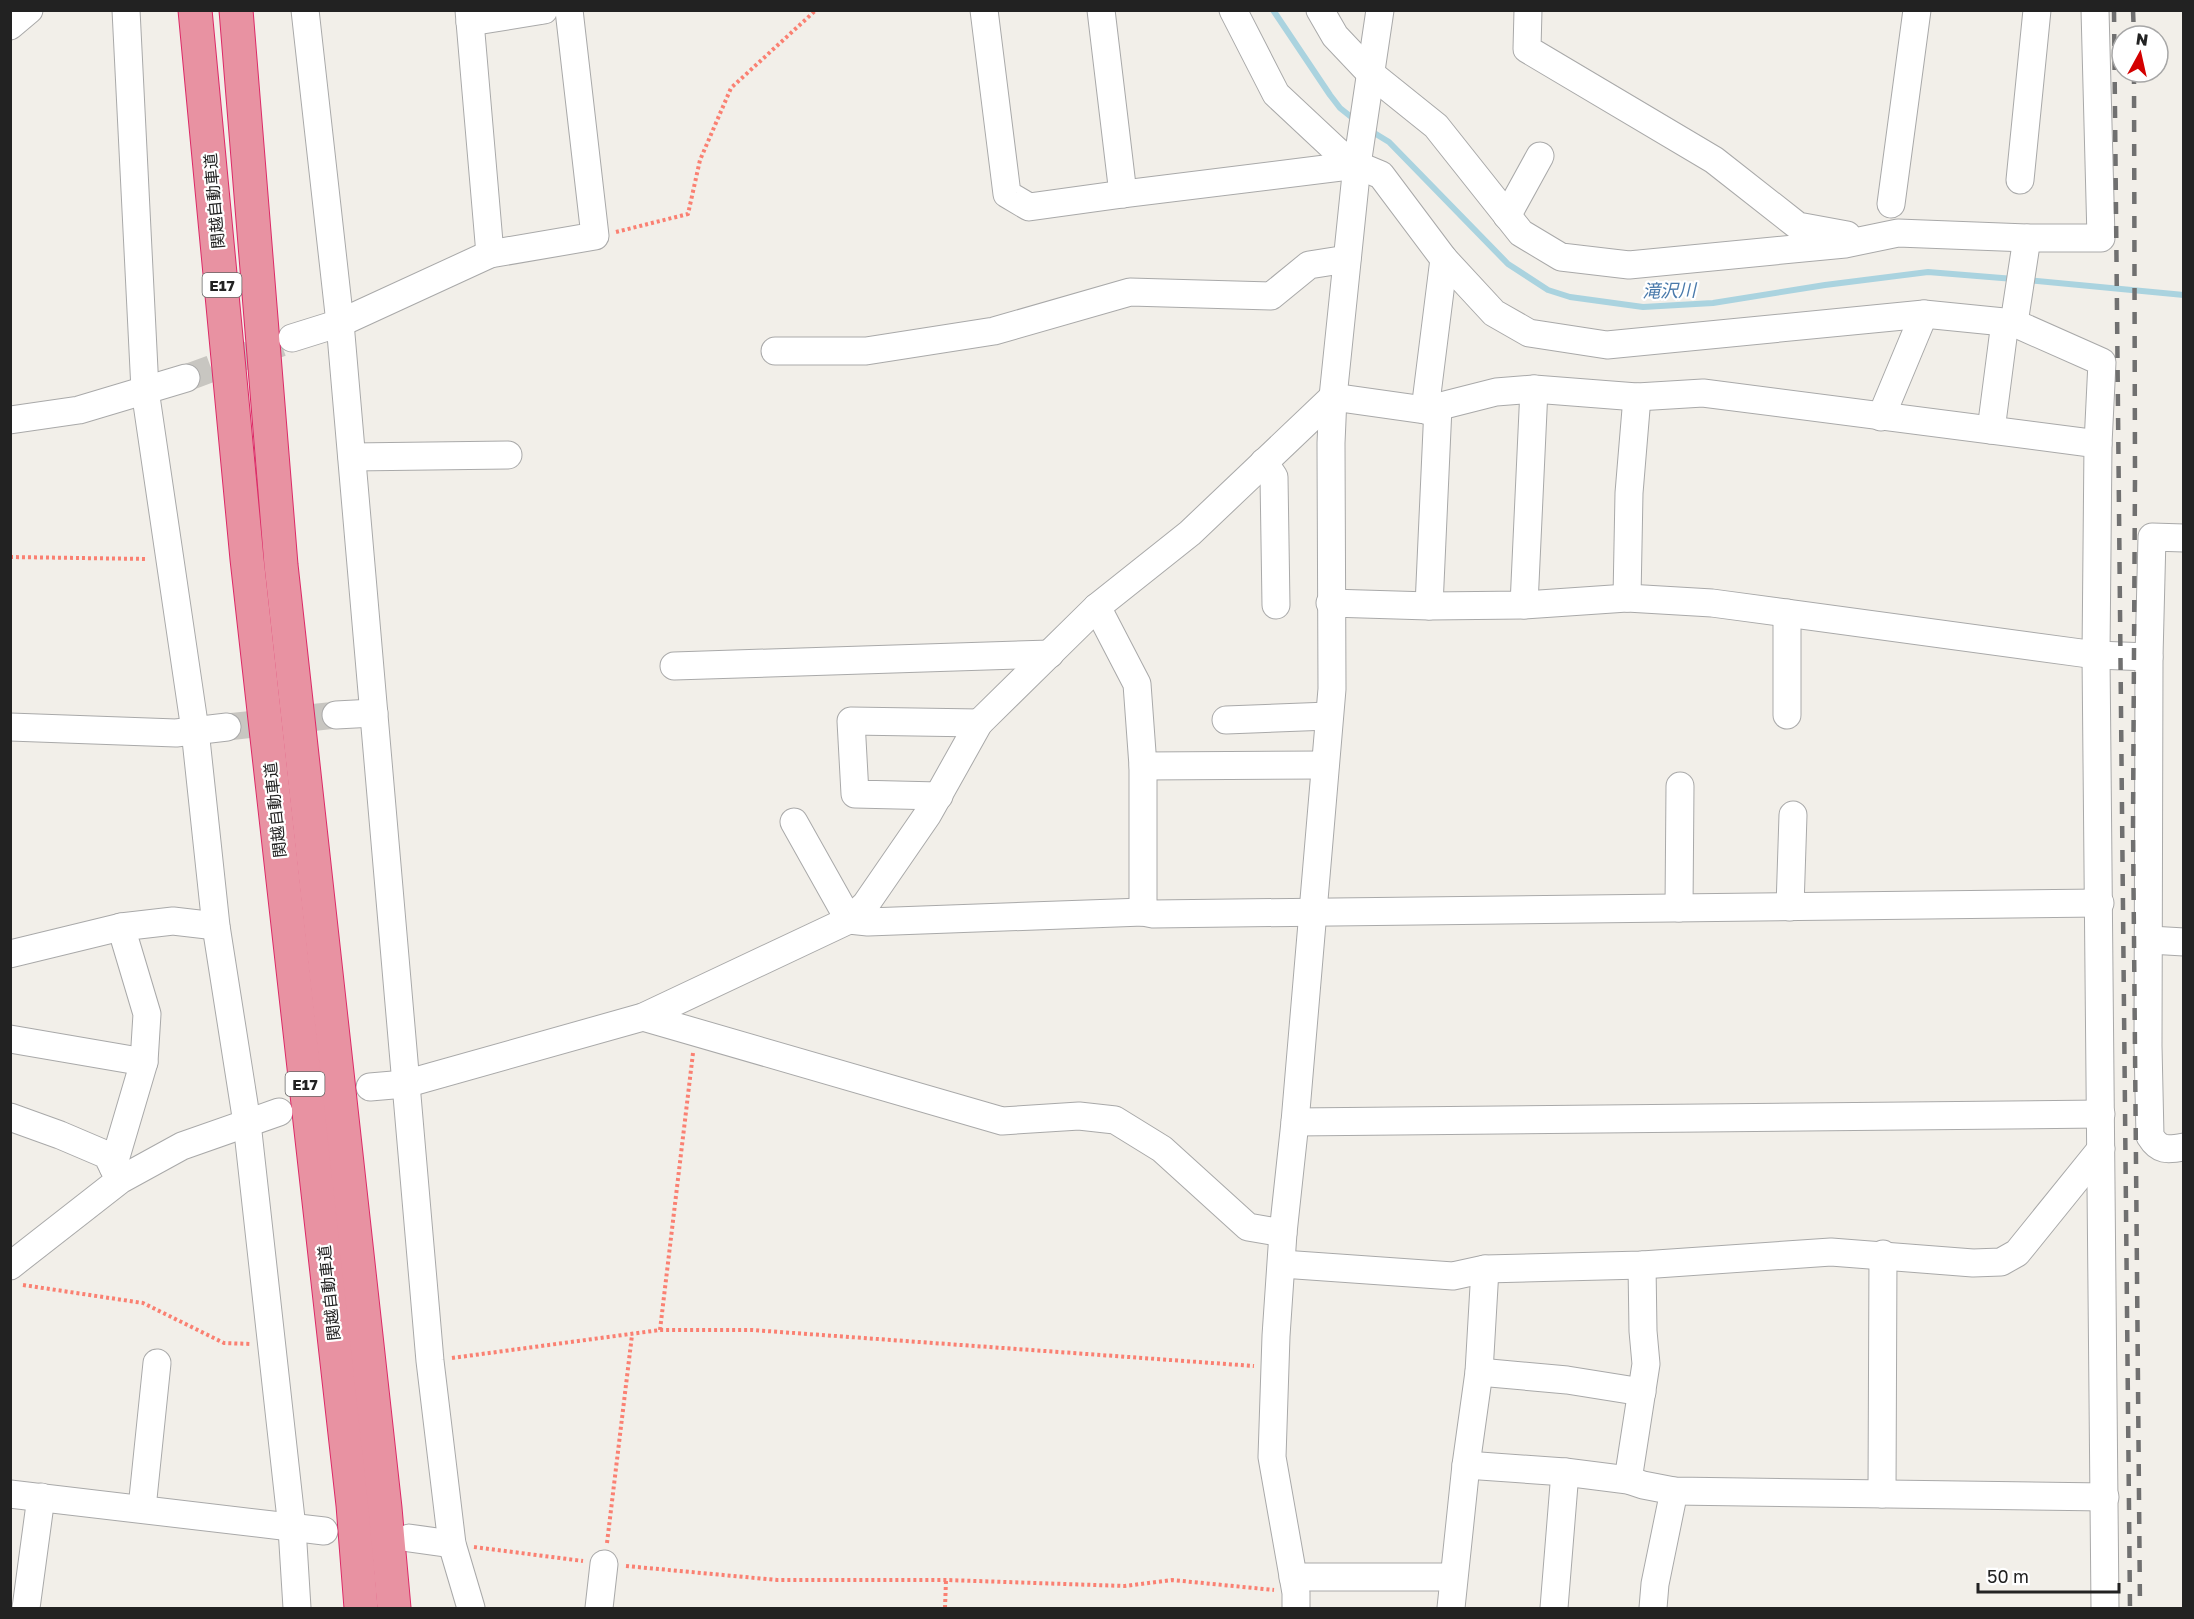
<svg xmlns="http://www.w3.org/2000/svg" width="2194" height="1619" font-family="'Golos Text','Noto Sans JP',sans-serif">
<rect width="100%" height="100%" fill="#f2efe9"/>
<g fill="none" stroke-linecap="round" stroke-linejoin="round">
<g stroke="#aad3df" stroke-width="6">
<polyline points="1273,10 1330,95 1340,108 1355,120"/>
<polyline points="1371,131 1389,142 1508,264 1548,290 1570,297 1643,307 1713,303 1825,285 1928,272 2014,279"/>
<polyline points="2027,280 2184,295"/>
</g>
<g stroke="#c8c6c1" stroke-width="27" stroke-dasharray="27 14" stroke-linecap="butt">
<polyline points="186,378 281,343"/>
<polyline points="227,727 336,715"/>
</g>
<defs>
<g id="minor">
<polyline points="126,10 145,390 195,730 216,926 247,1123 292,1528 297,1608"/>
<polyline points="305,10 340,323 430,1361 452,1544 471,1608"/>
<polyline points="469,10 490,254"/>
<polyline points="984,10 1007,194 1029,207 1123,194 1357,165"/>
<polyline points="1101,10 1123,194"/>
<polyline points="1233,10 1276,94 1338,152 1357,165 1381,175 1444,259 1494,313 1529,333 1607,345 1924,314 2014,323 2102,362 2098,444"/>
<polyline points="1320,10 1335,36 1370,73 1436,126 1521,233 1561,257 1629,265 1845,244 1898,233 2027,238 2101,238 2095,10"/>
<polyline points="1528,10 1527,49 1714,160 1798,226 1847,235"/>
<polyline points="470,22 544,10"/>
<polyline points="10,26 29,10"/>
<polyline points="2020,180 2037,10"/>
<polyline points="1891,204 1917,10"/>
<polyline points="1507,216 1540,156"/>
<polyline points="2014,323 2027,238"/>
<polyline points="292,338 340,323 490,254 595,236 569,10"/>
<polyline points="775,351 866,351 994,331 1130,292 1271,296 1309,265 1347,259"/>
<polyline points="1425,410 1444,259"/>
<polyline points="1881,417 1924,314"/>
<polyline points="10,420 79,410 186,378"/>
<polyline points="1991,430 2005,322"/>
<polyline points="352,457 508,455"/>
<polyline points="1264,462 1274,477 1276,605"/>
<path d="M2184 538 2152 537 2149 657 2148 1046 2150 1136C2159 1151 2167 1150 2184 1147"/>
<polyline points="1627,598 1629,493 1637,397"/>
<polyline points="1330,603 1429,606 1524,605 1627,598 1712,603 2096,655 2149,657"/>
<polyline points="1524,605 1534,389"/>
<polyline points="1429,606 1438,407"/>
<polyline points="1097,607 1137,684 1143,766 1143,912"/>
<polyline points="674,666 1050,654"/>
<polyline points="336,715 374,713"/>
<polyline points="1787,715 1787,613"/>
<polyline points="1226,720 1329,716"/>
<polyline points="10,727 176,733 227,727"/>
<polyline points="1143,766 1325,765"/>
<polyline points="939,796 855,794 851,721 979,723"/>
<polyline points="794,822 849,920 868,922 1143,912 1153,914 2100,903"/>
<polyline points="1790,907 1793,815"/>
<polyline points="1679,908 1680,786"/>
<polyline points="121,927 147,1014 144,1062"/>
<polyline points="2150,940 2184,942"/>
<polyline points="10,954 121,927 173,921 216,926"/>
<polyline points="643,1017 1002,1121 1079,1116 1115,1120 1162,1149 1248,1227 1283,1233"/>
<polyline points="10,1039 144,1062 113,1167"/>
<polyline points="370,1087 405,1084 643,1017 849,920 866,904 928,814 979,723 1097,607 1190,533 1333,397 1425,410 1496,392 1534,389 1637,397 1703,393 2098,444 2096,655 2105,1608"/>
<polyline points="10,1117 60,1135 107,1155 119,1179"/>
<polyline points="1295,1122 2101,1114"/>
<polyline points="1282,1264 1453,1276 1485,1269 1642,1265 1831,1252 1973,1263 2001,1262 2017,1253 2101,1149"/>
<polyline points="10,1266 120,1180 182,1146 279,1112"/>
<polyline points="1479,1372 1567,1380 1642,1392"/>
<polyline points="1466,1465 1565,1472 1628,1480 1643,1485 1674,1491 2105,1497"/>
<polyline points="1628,1480 1646,1364 1643,1331 1642,1265"/>
<polyline points="10,1494 324,1531"/>
<polyline points="1882,1494 1883,1254"/>
<polyline points="142,1508 157,1363"/>
<polyline points="409,1538 452,1544"/>
<polyline points="1293,1577 1453,1577"/>
<polyline points="26,1608 41,1497"/>
<polyline points="599,1608 604,1564"/>
<polyline points="1296,1608 1296,1593 1272,1457 1276,1336 1283,1233 1295,1122 1332,689 1331,443 1333,397 1357,165 1380,10"/>
<polyline points="1451,1608 1466,1465 1479,1372 1485,1269"/>
<polyline points="1554,1608 1565,1472"/>
<polyline points="1653,1608 1655,1584 1674,1491"/>
</g>
<g id="highway">
<polyline points="195,10 247,559 353,1505 361,1608"/>
<polyline points="236,10 281,565 385,1508 394,1608"/>
</g>
</defs>
<use href="#minor" stroke="#a9a9a9" stroke-width="29"/>
<use href="#highway" stroke="#dc2a67" stroke-width="35"/>
<g stroke="#fa8072" stroke-width="4" stroke-dasharray="3 3" stroke-linecap="butt">
<polyline points="616,232 688,214 700,160 731,88 816,10"/>
<polyline points="10,557 148,559"/>
<polyline points="23,1285 143,1303 224,1343 251,1344"/>
<polyline points="660,1330 693,1053"/>
<polyline points="452,1358 660,1330 752,1330 1254,1366"/>
<polyline points="607,1543 632,1335"/>
<polyline points="474,1547 583,1561"/>
<polyline points="626,1566 777,1580 946,1580 1125,1586 1172,1580 1274,1590"/>
<polyline points="945,1608 946,1580"/>
</g>
<use href="#minor" stroke="#fff" stroke-width="27"/>
<use href="#highway" stroke="#e892a2" stroke-width="33"/>
<g stroke="#707070" stroke-width="4.5" stroke-dasharray="12 12" stroke-linecap="butt">
<polyline points="2114,10 2130,1608"/>
<polyline points="2133,10 2134,36"/>
<polyline points="2134,72 2135,477 2133,826 2140,1608"/>
</g>
</g>
<g text-anchor="middle" dominant-baseline="central" stroke-width="4.5" stroke-linejoin="round" paint-order="stroke">
<g fill="#fff" stroke="#646464" stroke-width="1.5">
<rect x="202.5" y="273" width="39" height="24" rx="4.5"/>
<rect x="285.5" y="1072" width="39" height="24" rx="4.5"/>
</g>
<g font-size="15" font-weight="bold" fill="#222">
<text x="222" y="285">E17</text>
<text x="305" y="1084">E17</text>
</g>
<g font-size="16" fill="#222" stroke="#fff">
<text transform="translate(214 201) rotate(-95)">関越自動車道</text>
<text transform="translate(275 810) rotate(-96)">関越自動車道</text>
<text transform="translate(329 1293) rotate(-96)">関越自動車道</text>
</g>
<g font-size="18" font-style="italic" fill="#4a7aab" stroke="#fff">
<text transform="translate(1669 290) rotate(-1)">滝沢川</text>
</g>
</g>
<rect width="2194" height="1619" fill="none" stroke="#222222" stroke-width="24"/>
<g transform="translate(2140 54) rotate(8)"><circle r="28" fill="#ffffff" stroke="#a7a7a7" stroke-width="1.5"/>
<path d="M0-4.5L10 22L0 15L-10 22Z" fill="#d40000"/>
<text y="-9" font-size="16" font-weight="bold" text-anchor="middle" fill="#222222">N</text>
</g>
<path d="M1978 1583v9h141v-9" fill="none" stroke="#222222" stroke-width="3"/>
<text x="1987" y="1583" font-size="18" fill="#222222" stroke="#ffffff" stroke-width="4.5" paint-order="stroke">50 m</text>
</svg>
